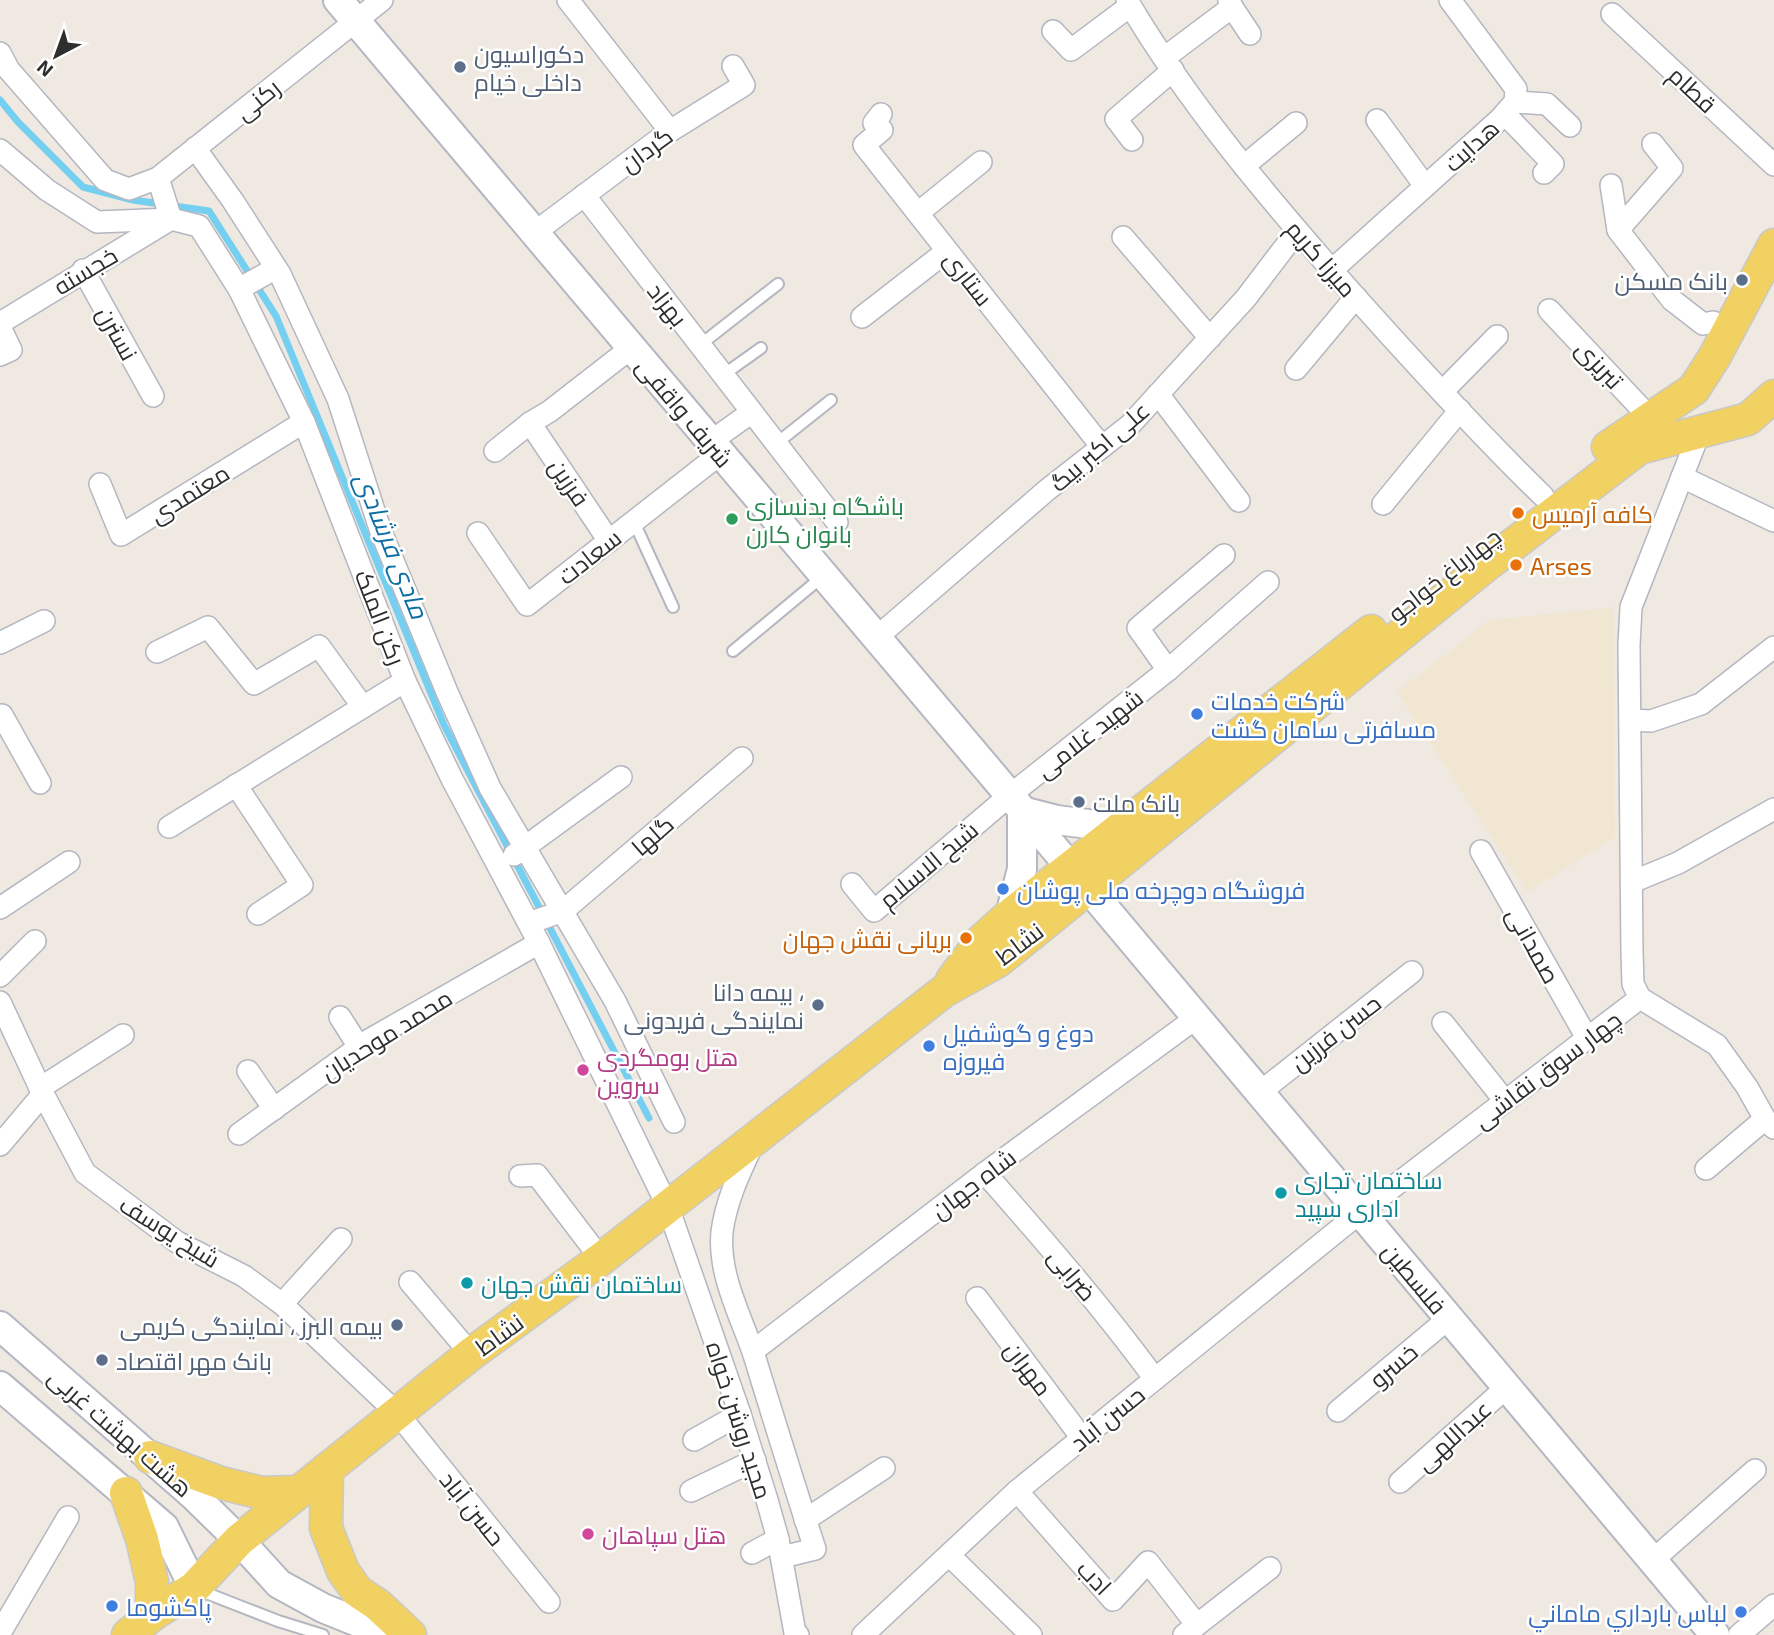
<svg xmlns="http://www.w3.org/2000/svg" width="1774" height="1635" font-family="'Exo 2',Cairo,sans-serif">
<rect width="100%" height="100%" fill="#efe9e1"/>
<polygon fill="#f0e6d1" points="1614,607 1615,837 1527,892 1397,692 1490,620"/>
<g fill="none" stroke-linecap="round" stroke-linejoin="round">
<polyline stroke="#75cff0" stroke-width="7" points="0,100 18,122 83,187 133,200 209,211 276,316 444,725 649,1118"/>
<defs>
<g id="service">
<polyline points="700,345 778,284"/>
<polyline points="723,375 761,348"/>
<polyline points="777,443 831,400"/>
<polyline points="634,522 673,607"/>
<polyline points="733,651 822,577"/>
<polyline points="196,1589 278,1621 323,1635"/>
</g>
<g id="minor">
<polyline points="568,0 670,131"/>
<path d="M1127 0C1187 102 1265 194 1343 283 1407 355 1473 428 1543 496"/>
<polyline points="1232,7 1250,34"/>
<polyline points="1612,14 1774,165"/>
<polyline points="1053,31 1071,50 1130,6"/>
<polyline points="0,53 9,70 105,180 129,189 158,178 382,0"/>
<polyline points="1164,58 1232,7 1229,0"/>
<polyline points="1515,102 1547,104 1570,126"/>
<polyline points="881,114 874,123 882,130 864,145 1102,447"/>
<polyline points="1505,114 1553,164 1544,173"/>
<polyline points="1377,120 1425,186"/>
<polyline points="1132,140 1116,119 1173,70"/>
<polyline points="195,148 233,201 280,274 338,399 380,529 447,692 490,788 615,1001 674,1122"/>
<polyline points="0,150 47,190 97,222 171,219 199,226 239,289 304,422 405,681 452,779 539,943 668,1207 740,1414 767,1500 778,1539 795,1633 798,1635"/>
<polyline points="1244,166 1296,123"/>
<polyline points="1611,185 1618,230 1672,168 1653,144"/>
<polyline points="584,195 837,522"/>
<polyline points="918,213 981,162"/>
<polyline points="1618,230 1672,300 1703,324 1713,322 1728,332"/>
<polyline points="534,233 670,131 744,85 733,66"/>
<polyline points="1123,237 1210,338"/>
<polyline points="83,270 153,396"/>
<polyline points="1332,270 1500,119 1515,102 1516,89 1450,0"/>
<polyline points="239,289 276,268"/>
<polyline points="1549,310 1651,419"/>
<polyline points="862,317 947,251"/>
<polyline points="0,323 171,219 158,178"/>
<polyline points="0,327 11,350 0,355"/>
<polyline points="1296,369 1356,297"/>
<polyline points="1442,392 1497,336"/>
<polyline points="1158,394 1239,501"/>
<polyline points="530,423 609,541"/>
<polyline points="710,442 752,412"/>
<polyline points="495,451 530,423 550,411 631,348"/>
<polyline points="1682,477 1774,521"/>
<polyline points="100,484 121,535 304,422"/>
<polyline points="1383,504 1460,410"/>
<polyline points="478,533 527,605 720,454"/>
<polyline points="876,638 1047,490 1130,425 1246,298 1297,231"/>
<polyline points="0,643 44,621"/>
<polyline points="157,652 208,627 254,684 319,646 363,707"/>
<polyline points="1168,670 1138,628 1224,555"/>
<polyline points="0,716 2,715 40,783"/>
<polyline points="1631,720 1651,721 1701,704 1774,647"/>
<polyline points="236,785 302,885 258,914"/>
<polyline points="169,827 405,681"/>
<polyline points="1481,851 1587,1038"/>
<polyline points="514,855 621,777"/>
<polyline points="1632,882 1678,863 1774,809"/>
<polyline points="852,884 874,911 1009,796 1168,670 1268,582"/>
<polyline points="0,908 69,862"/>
<polyline points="529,923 563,911 742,758"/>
<polyline points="0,976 35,941"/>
<polyline points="1640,998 1717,1045 1747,1087 1765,1119 1774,1128"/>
<polyline points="0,1002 40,1088 85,1173 177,1242 244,1276 282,1304 398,1414 549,1602"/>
<polyline points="340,1017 359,1047"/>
<polyline points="1443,1023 1505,1101"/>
<polyline points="248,1071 274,1109"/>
<polyline points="40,1088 123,1035"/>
<polyline points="1259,1093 1412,972"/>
<polyline points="239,1134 369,1040 539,943"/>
<polyline points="0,1145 43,1094"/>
<path d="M752 1146C739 1174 726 1201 722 1232 718 1275 741 1316 754 1355 774 1420 794 1485 815 1549L782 1557"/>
<polyline points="1706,1169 1765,1119"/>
<path d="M985 1173C1044 1240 1102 1307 1155 1379"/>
<polyline points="520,1176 537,1175 601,1259"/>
<polyline points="410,1282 471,1354"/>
<polyline points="977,1298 1082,1438"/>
<polyline points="282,1304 341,1239"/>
<polyline points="753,1351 985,1173 1196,1018"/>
<polyline points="1338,1411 1449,1318"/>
<polyline points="694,1440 740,1414"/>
<polyline points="1400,1482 1507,1387"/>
<polyline points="691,1491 755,1460"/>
<polyline points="1017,1491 1113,1600 1148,1562 1197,1625"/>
<polyline points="805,1520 884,1468"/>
<polyline points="752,1553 778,1539"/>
<polyline points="949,1555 1031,1635"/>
<polyline points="1653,1560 1755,1470"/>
<polyline points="0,1633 68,1517"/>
<polyline points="863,1635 1017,1491 1363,1210 1640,998 1633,984 1632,952 1629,645 1631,607 1700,431"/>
<polyline points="1184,1635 1270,1568"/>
<polyline points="1739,1635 1774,1605"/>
</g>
<g id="secondary">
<polyline points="338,0 1088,888 1715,1635"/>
<polyline points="1010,915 1022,869 1022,811 1057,820 1119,828"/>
<polyline points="0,1326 194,1496 239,1540 279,1584 323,1608 365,1625 402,1635"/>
<polyline points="0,1386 164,1527 194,1588"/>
</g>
<g id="primary">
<polyline points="1608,447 1694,389 1715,356 1774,245"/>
<polyline points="952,980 982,940 1010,915 1371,631"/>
<polyline points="150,1457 221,1483 262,1493 296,1492"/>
<polyline points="327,1469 326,1528 343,1571 357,1591 378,1605 410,1635"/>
<polyline points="126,1493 142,1539 152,1582 152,1615"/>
<polyline points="128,1635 152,1615 194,1588 239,1540 471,1354 601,1259 944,991 998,961 1489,563 1639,448 1748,419 1774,396"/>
</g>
</defs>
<use href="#service" stroke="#b4b7c1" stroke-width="14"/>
<use href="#minor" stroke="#b4b7c1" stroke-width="24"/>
<use href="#secondary" stroke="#b4b7c1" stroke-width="32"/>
<use href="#primary" stroke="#c9c9c9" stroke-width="35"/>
<use href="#service" stroke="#fff" stroke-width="10"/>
<use href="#minor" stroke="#fff" stroke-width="21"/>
<use href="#secondary" stroke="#fff" stroke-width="28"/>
<use href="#primary" stroke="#f2d163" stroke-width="32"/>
</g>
<g fill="#5c6f8a" stroke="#fff" stroke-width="2.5">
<circle cx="460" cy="67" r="7"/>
<circle cx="1742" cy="280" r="7"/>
<circle cx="1079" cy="802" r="7"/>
<circle cx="818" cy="1005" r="7"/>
<circle cx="397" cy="1325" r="7"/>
<circle cx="102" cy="1360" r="7"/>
</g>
<g fill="#e8710a" stroke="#fff" stroke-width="2.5">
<circle cx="1518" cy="513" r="7"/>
<circle cx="1516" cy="565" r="7"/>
<circle cx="966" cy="938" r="7"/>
</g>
<circle fill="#2e9e5b" stroke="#fff" stroke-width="2.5" cx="732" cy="519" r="7"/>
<g fill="#3f7fe0" stroke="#fff" stroke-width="2.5">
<circle cx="1197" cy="714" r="7"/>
<circle cx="1003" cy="889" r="7"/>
<circle cx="929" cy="1046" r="7"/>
<circle cx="112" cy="1606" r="7"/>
<circle cx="1741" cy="1612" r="7"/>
</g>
<g fill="#d1479c" stroke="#fff" stroke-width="2.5">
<circle cx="583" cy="1070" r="7"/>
<circle cx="588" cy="1534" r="7"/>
</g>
<g fill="#0f9aa8" stroke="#fff" stroke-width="2.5">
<circle cx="1281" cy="1193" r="7"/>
<circle cx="467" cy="1283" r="7"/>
</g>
<g text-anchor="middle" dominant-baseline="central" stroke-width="5" stroke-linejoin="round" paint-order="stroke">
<g font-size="24" fill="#4e5e75" stroke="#fff" text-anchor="start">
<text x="474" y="53">دکوراسیون<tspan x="474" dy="28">داخلی خیام</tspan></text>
<text x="1728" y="280" text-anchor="end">بانک مسکن</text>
<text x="1093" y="802">بانک ملت</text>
<text x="804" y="991" text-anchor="end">بیمه دانا ،<tspan x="804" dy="28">نمایندگی فریدونی</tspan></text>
<text x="383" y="1325" text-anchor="end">بیمه البرز ، نمایندگی کریمی</text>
<text x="116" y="1360">بانک مهر اقتصاد</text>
</g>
<g font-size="24" fill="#2e2e2e" stroke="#fff">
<text transform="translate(1693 89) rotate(43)">قطام</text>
<text transform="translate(257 99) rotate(-39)">رکنی</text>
<text transform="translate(1471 145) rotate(-42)">هدایت</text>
<text transform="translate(646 149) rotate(-36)">گردان</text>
<text transform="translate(1322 258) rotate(49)">میرزا کریم</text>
<text transform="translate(85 270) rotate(-31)">خجسته</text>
<text transform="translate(969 278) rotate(52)">ستاری</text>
<text transform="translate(668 304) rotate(52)">بهزاد</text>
<text transform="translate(118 333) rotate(61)">نسترن</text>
<text transform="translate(1600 364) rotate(47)">تبریزی</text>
<text transform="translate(685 412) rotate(50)">شریف واقفی</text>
<text transform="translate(1099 446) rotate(-41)">علی اکبر بیگ</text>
<text transform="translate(570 482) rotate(56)">فرزین</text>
<text transform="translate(189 493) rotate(-32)">معتمدی</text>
<text transform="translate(589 556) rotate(-38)">سعادت</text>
<text transform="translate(1444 574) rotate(-38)">چهارباغ خواجو</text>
<text transform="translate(381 617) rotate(69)">رکن الملک</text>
<text transform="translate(1089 733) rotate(-38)">شهید غلامی</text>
<text transform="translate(652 835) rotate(-41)">گلها</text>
<text transform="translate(928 864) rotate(-40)">شیخ الاسلام</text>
<text transform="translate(1019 943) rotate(-37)">نشاط</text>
<text transform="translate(1534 945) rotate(61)">صمدانی</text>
<text transform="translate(1335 1032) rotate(-38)">حسن فرزین</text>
<text transform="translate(386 1034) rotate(-32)">محمد موحدیان</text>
<text transform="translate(1547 1069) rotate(-37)">چهار سوق نقاشی</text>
<text transform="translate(973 1183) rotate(-37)">شاه جهان</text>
<text transform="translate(170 1231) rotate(32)">شیخ یوسف</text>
<text transform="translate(1073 1274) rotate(50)">ضرابی</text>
<text transform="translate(1415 1278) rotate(50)">فلسطین</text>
<text transform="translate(499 1334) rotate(-36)">نشاط</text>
<text transform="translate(1393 1365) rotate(-40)">خسرو</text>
<text transform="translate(1029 1368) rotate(53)">مهران</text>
<text transform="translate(1107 1418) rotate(-39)">حسن آباد</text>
<text transform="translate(740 1420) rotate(72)">مجید روشن خواه</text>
<text transform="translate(121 1432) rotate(41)">هشت بهشت غربی</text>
<text transform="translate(1453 1435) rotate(-42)">عبداللهی</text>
<text transform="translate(473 1508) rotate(51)">حسن آباد</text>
<text transform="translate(1095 1577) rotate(46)">ادب</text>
</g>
<g font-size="24" fill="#27864d" stroke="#fff" text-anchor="start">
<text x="746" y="505">باشگاه بدنسازی<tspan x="746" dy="28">بانوان کارن</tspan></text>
</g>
<g font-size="24" fill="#c56008" stroke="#fff" text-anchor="start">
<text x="1532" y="513">کافه آرمیس</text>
<text x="1530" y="565">Arses</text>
<text x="952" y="938" text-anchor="end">بریانی نقش جهان</text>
</g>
<g font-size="24" fill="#366cbe" stroke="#fff" text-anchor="start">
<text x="1211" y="700">شرکت خدمات<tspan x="1211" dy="28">مسافرتی سامان گشت</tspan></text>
<text x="1017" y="889">فروشگاه دوچرخه ملی پوشان</text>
<text x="943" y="1032">دوغ و گوشفیل<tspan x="943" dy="28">فیروزه</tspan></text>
<text x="126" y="1606">پاکشوما</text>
<text x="1727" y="1612" text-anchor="end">لباس بارداري ماماني</text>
</g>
<g font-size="24" fill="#b23c85" stroke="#fff" text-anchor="start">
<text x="597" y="1056">هتل بومگردی<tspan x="597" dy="28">سروین</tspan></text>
<text x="602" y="1534">هتل سپاهان</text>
</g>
<g font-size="24" fill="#0d838f" stroke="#fff" text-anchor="start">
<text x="1295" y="1179">ساختمان تجاری<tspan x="1295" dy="28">اداری سپید</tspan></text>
<text x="481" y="1283">ساختمان نقش جهان</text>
</g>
<g font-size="26" font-style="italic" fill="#0d6fa3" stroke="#fff">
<text transform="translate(393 545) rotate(68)">مادی فرشادی</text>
</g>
</g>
<g transform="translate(56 56) rotate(221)" stroke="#ffffff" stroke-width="5" paint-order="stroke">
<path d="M0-5L12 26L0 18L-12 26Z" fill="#2e2e2e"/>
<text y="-10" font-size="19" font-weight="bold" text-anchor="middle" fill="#2e2e2e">N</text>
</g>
</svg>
